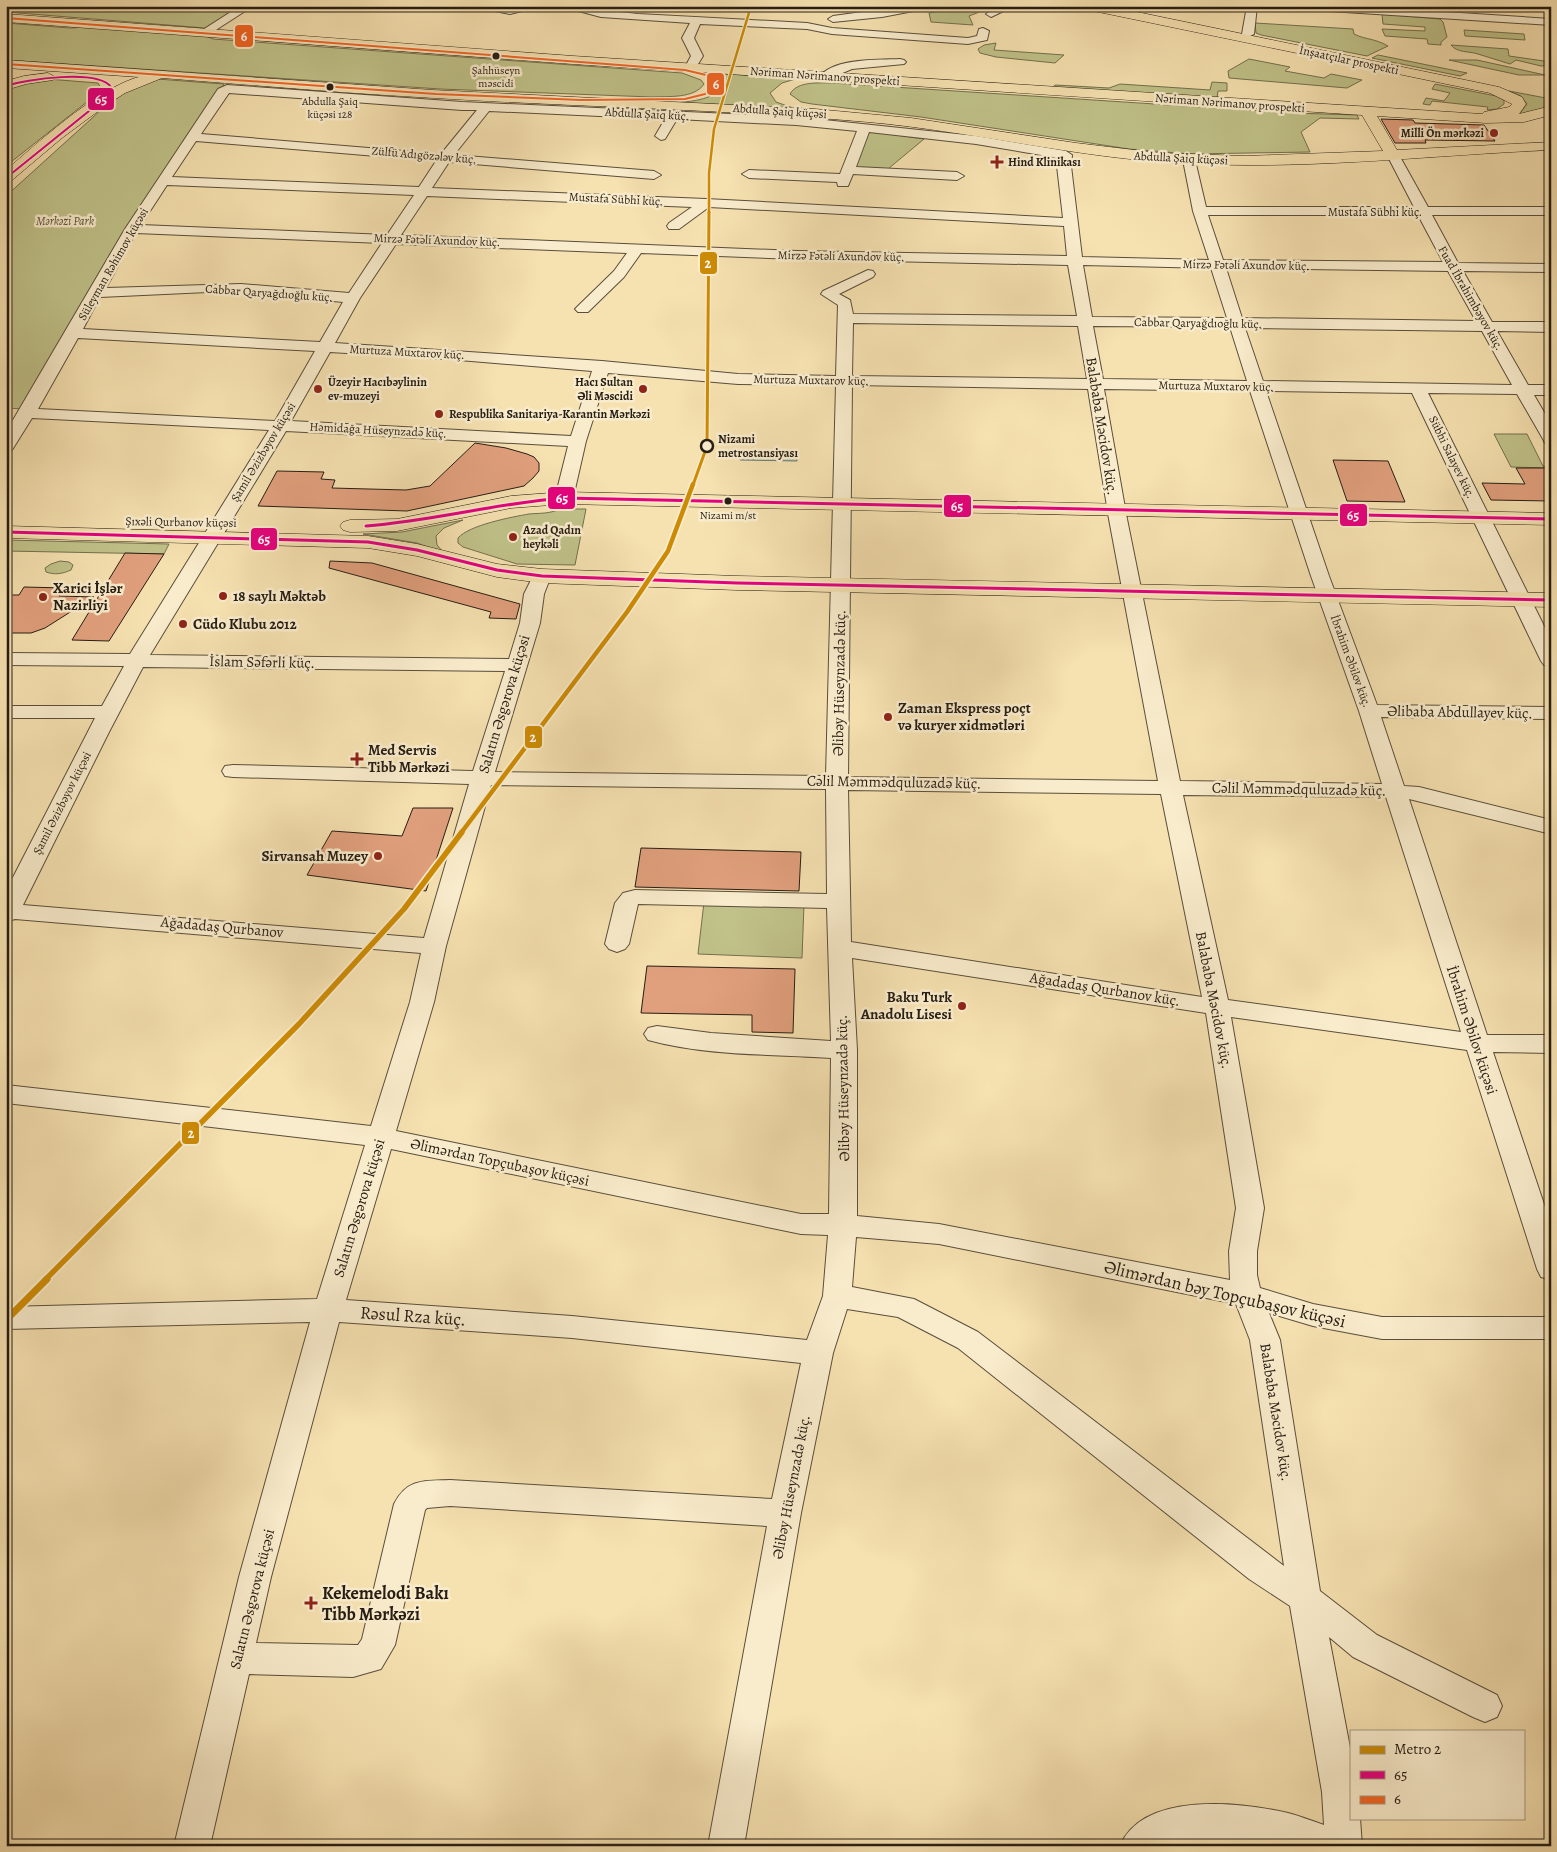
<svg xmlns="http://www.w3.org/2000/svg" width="1557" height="1852" font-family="Alegreya,serif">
<rect width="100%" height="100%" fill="#f6e1b0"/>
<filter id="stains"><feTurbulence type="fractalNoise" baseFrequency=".004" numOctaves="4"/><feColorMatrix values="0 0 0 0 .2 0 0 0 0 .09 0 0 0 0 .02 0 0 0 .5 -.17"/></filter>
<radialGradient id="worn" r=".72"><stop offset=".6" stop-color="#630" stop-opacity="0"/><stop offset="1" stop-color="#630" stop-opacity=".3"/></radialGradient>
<g fill="#c0c289" stroke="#73704e">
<polygon points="6,6 241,6 205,28 6,12"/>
<polygon points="986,7 987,9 969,16 973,25 931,22 929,13 957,8"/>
<polygon points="1382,14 1440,19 1443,22 1447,37 1441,42 1441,45 1428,44 1427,39 1385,36 1382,29 1425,31 1425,27 1383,24"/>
<path d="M6 23 70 28 87 27 206 36 213 39 682 73 701 80 704 84C694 99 668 96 652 97L440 89 6 60Z"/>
<path d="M1255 23 1353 29 1354 34C1366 40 1374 38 1388 46L1367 56 1261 35 1256 33Z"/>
<polygon points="1464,30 1524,34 1525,40 1465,36"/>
<polygon points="996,43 994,50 1064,55 1055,63 996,57 980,53 978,49 984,45"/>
<path d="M1451 45 1508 49 1509 56 1551 62V65L1541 66 1516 60 1510 64C1499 61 1489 57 1478 54 1469 51 1457 53 1451 45Z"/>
<polygon points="1378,55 1467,73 1460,76 1372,58"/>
<polygon points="1249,59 1290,67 1285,71 1324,78 1331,74 1362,80 1347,88 1229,78 1228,71"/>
<polygon points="1449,60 1477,60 1545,75 1519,75"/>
<path d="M713 73 799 78 782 83 770 93 776 102 799 110 675 103C693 101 716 100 725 83L722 78Z"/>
<polygon points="47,79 98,83 102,90 6,166 6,92 19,84"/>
<polygon points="157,79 224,84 24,409 6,408 6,196 101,110 128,90"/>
<polygon points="1212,82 1227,83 1227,91 1218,91 1217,98 1053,87 1055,85 1109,88 1120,84 1210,90"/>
<path d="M832 83 1293 113 1357 115 1359 119 1320 118 1301 132 1310 152 1190 154 1129 149 921 117 812 104 801 102 790 94C797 81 819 83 832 83Z"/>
<polygon points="1435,84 1496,96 1504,100 1504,104 1497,109 1487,110 1488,107 1432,101 1430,105 1423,104 1426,98 1444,101 1450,93 1432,89"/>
<polygon points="1509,91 1551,99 1551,107 1527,114 1513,115 1521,112 1527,104 1521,96"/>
<polygon points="869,131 924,139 888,169 851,167"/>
<polygon points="1494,434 1527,434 1543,466 1548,468 1511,467"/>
<path d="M560 509H586L575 565 517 564 463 547 458 543V538C469 525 512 517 529 514 540 513 549 514 560 509Z"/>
<polygon points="463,520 444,528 436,536 437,545 444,553 417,543 363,534 402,532"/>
<polygon points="6,540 169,544 164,554 6,551"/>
<path d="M60 561 69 562 73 565 71 570C62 574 55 575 46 572L45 568 51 564Z"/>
<polygon points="704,902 804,904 802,958 698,954"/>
</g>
<polygon fill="#9ebcb3" stroke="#6e7c73" points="740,455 797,456 797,461 740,460"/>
<g fill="#e1a07d" stroke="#261d14">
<polygon points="1381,119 1413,120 1415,123 1484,125 1495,141 1425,140 1426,143 1395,143"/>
<polygon points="475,443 506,448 527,454 534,457 539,463 539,471 533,478 524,486 407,511 258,506 277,471 324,472 321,479 335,480 332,488 406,490 430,486"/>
<polygon points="1333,460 1388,461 1405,502 1347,501"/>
<polygon points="1516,468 1551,468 1551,501 1491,500 1482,483 1525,484"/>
<polygon points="125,553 164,554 109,641 72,640"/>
<polygon points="330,561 372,563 520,604 516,619 489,618 491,612 329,568"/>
<polygon points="24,587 65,588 59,596 94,597 45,628 31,633 6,633 6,595 19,595"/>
<polygon points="413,808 453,808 426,891 307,875 332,831 402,836"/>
<polygon points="641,848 801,852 799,891 635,887"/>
<polygon points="647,966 795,969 793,1033 752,1032 752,1015 641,1013"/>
</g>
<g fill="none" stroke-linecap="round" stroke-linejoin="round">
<defs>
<g id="minor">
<polygon points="240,6 253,6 208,35 204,36 198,33"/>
<polygon points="479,6 510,8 535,6 534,8 510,14 480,8"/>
<path d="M566 6C590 6 614 12 638 14 694 17 751 20 807 23L832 28 968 38 977 36 979 29 983 28 989 31 987 40 968 44 832 34 807 29 700 24 694 38 703 56 695 69 691 70 685 67 691 56 682 38 690 23 601 17 567 8Z"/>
<polygon points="906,6 929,6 924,9 882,17 833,22 828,19 833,16"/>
<polygon points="999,6 1014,6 991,17 986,14"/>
<polygon points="1247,6 1257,6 1254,34 1248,37 1242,34"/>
<polygon points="1292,6 1352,6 1551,19 1551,25 1297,9"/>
<path d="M900 59 904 60 906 62 904 64 852 69 826 80 820 76C835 58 878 60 900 59Z"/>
<path d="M227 85 462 102 796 117 976 136 1066 151 1072 155 1071 166 1082 257 1209 260 1193 211 1183 160 1189 156 1195 160 1206 207H1414L1387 155 1393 151 1399 155 1428 207H1551V215H1432L1458 263 1551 264V272L1463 271 1492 322H1551V332L1497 331 1528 385H1551V395H1534L1551 424V444L1545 443 1543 439 1517 394 1428 393 1551 640V667L1544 665 1541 661 1412 393 1266 391 1329 576 1377 705 1551 707V719L1381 717 1404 786 1419 787 1551 820V834L1409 799 1487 1035H1551V1053L1493 1052 1551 1225V1280L1541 1277 1537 1269 1467 1050 1231 1017 1264 1208 1257 1251V1275L1260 1288 1313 1304 1382 1317H1551V1339H1382L1313 1326 1269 1313 1280 1340 1320 1591 1377 1635 1497 1695 1502 1706 1497 1717 1485 1722 1473 1717 1353 1657 1329 1637 1351 1753V1818H1360L1362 1846H1271L1236 1840H1192L1165 1846H1120C1143 1791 1240 1802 1288 1813 1300 1816 1312 1821 1324 1825L1322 1792 1290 1606 1249 1579 958 1348 898 1317 847 1309 833 1353 801 1513 744 1846H708L767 1526 450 1506 427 1508 425 1510 395 1645 381 1669 353 1677 249 1674 210 1846H174L239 1577 310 1322 6 1329V1307L317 1299 365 1145 6 1103V1085L371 1126 410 1002 421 953 15 919 6 922V891L95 718H6V706H102L124 666 6 665V653L130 654 269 430 32 418 12 450 6 451V432L125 229 218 89ZM229 93 462 110H477L441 154 201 134ZM489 111 665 119 655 136 661 140 665 139 677 119 796 125 857 131 840 174 749 170 742 174 749 178 837 182 838 186H848L853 174 957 180 964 176 957 172 856 167 869 132 976 144 1059 158 1057 166 1063 218 706 199 432 188 449 162 654 179 661 175 654 171 454 155ZM196 141 436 161 419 187 172 177ZM167 185 414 195 387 235 141 225ZM427 196 692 207 669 223 667 226 669 229H679L709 207 1064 226 1067 256 797 251 401 235ZM1208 215H1418L1443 262 1223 260ZM136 233 382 243 349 293 241 284 106 288ZM396 244 627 253 614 271 578 306 575 309 578 312H588L624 277 641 253 797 259 1068 265 1077 316 853 314 850 300 839 294 873 277 875 274 873 271 868 270 823 291 821 294 838 305 836 376 738 374 602 361 335 343 360 298ZM1083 265 1211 268 1227 318 1092 317ZM1226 268 1448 271 1476 321 1242 318ZM208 292H241L343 302 320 342 83 329 100 297ZM853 323 1078 326 1087 379 852 376ZM1093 326 1230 327 1247 381 1103 379ZM1245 328 1482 331 1512 385 1263 381ZM78 338 315 351 275 421 38 409ZM330 352 459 360 592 371 571 436 291 421ZM608 373 738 384 836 385 826 776 495 772 540 623 544 594 551 576 549 572 542 570 535 572 524 594 520 623 509 659 150 655 286 431 568 446 555 498 558 502 564 503 570 502 573 498 586 441ZM852 385 1088 389 1109 519 1158 781 848 777ZM1104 389 1250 391 1311 576 1359 711 1382 784 1180 781 1127 519ZM143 667 505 671 473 771 233 765 225 766 222 771 225 776 233 777 469 784 424 938 23 905 109 732ZM491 785 826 789 827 894 635 890 623 893 615 903 605 944 609 949 617 952 625 949 629 944 638 904 827 908 831 1041 711 1033 657 1026 648 1028 644 1034 648 1040C706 1056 771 1054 831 1058L829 1214H801L396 1131 434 1002 446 946ZM848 790 1161 794 1202 997 851 942ZM1183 795 1386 797 1461 1032 1228 1000ZM852 958 1206 1013 1236 1208 1229 1251 1230 1280 939 1224 857 1216V1050ZM391 1149 801 1234 828 1235 823 1296 807 1340 572 1316 346 1300ZM856 1237 939 1244 1236 1304 1250 1340 1284 1566 978 1332 914 1299 852 1287ZM339 1322 572 1338 801 1363 772 1499 450 1480C425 1481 407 1478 394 1504L362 1639 358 1645 256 1643 271 1577Z"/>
</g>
<g id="primary">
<path d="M1083 6H1108L1499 87 1522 97 1526 104 1519 114 1551 106V115L1524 122 1486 123 1377 116 1397 150 1551 142V150C1434 155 1318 169 1201 164 1089 161 979 132 868 122 724 109 579 107 434 98 343 93 253 85 162 78L125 93 105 106 62 138 11 181 6 183V170C39 142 99 87 139 77L6 68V60L433 90 815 109 911 118 1076 143 1159 153 1245 156 1383 151 1362 115 573 64 6 22V14L573 56 1482 114 1484 112 1509 107 1512 104 1490 93 1089 10Z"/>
<polygon points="48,73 55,77 53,80 26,84 6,90 6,81 24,76"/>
<polygon points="564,492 1551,513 1551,525 564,504 511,508 397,531 350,532 343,530 340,526 343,522 350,520 397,519 511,496"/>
<polygon points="6,526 368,536 417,544 497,564 542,569 737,576 1551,593 1551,607 737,590 542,583 497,577 417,556 368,548 6,538"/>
</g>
</defs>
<use href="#minor" stroke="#5a4e3b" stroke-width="2"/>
<use href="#primary" stroke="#261d14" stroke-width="1"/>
<use href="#minor" fill="#f9eccc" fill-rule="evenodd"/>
<use href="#primary" fill="#f6e1b0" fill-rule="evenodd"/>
<defs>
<path id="bus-1-far1" d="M6 86C26 79 98 69 111 87L94 107 6 178"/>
<g id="bus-1">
<path d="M366 526C433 521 497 503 564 498L1551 519"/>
<polyline points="6,532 368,542 417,550 497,570 542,576 737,583 1551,600"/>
</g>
<polyline id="bus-2" points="6,18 685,70 706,75 716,84 705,94 685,99 581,100 436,94 6,64"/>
</defs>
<use href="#bus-1-far1" stroke="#f9eccc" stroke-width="4"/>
<use href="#bus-1" stroke="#f9eccc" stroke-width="6"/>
<use href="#bus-2" stroke="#f9eccc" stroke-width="4"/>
<use href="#bus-1-far1" stroke="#e5007d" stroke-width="2"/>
<use href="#bus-1" stroke="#e5007d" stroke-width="3"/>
<use href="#bus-2" stroke="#f26522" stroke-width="2"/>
<defs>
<polyline id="metro-1-far4" points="709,213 709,173 714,129 751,6"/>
<polyline id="metro-1-far3" points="693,485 707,446 709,212"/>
<polyline id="metro-1-far2" points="461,833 627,612 668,551 693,484"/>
<polyline id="metro-1-far1" points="45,1280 299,1024 404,909 462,832"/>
<polyline id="metro-1" points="6,1320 47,1279"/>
</defs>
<use href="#metro-1-far4" stroke="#f9eccc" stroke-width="4.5"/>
<use href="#metro-1-far3" stroke="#f9eccc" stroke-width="5.5"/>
<use href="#metro-1-far2" stroke="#f9eccc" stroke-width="8"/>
<use href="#metro-1-far1" stroke="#f9eccc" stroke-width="9"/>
<use href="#metro-1" stroke="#f9eccc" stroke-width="11"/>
<use href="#metro-1-far4" stroke="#cd8b04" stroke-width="2.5"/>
<use href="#metro-1-far3" stroke="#cd8b04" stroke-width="3"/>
<use href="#metro-1-far2" stroke="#cd8b04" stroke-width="4.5"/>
<use href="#metro-1-far1" stroke="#cd8b04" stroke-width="5.5"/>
<use href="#metro-1" stroke="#cd8b04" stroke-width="7"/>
</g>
<g fill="#261d14" stroke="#f9eccc" stroke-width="2">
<circle cx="496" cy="56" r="4.5"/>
<circle cx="330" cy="87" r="4.5"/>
<circle cx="728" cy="501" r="4.5"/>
</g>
<g fill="#8f2418" stroke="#f9eccc" stroke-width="2">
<circle cx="1494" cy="133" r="5"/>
<path d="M994.5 154.5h5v5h5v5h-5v5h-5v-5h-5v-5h5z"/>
<circle cx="318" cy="389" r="5"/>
<circle cx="643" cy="389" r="5"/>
<circle cx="439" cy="414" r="5"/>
<circle cx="513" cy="537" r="5"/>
<circle cx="223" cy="596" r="5"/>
<circle cx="43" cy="597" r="5"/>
<circle cx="183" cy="624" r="5"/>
<circle cx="888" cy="717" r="5"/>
<path d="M354.5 751.5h5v5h5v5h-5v5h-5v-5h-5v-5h5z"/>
<circle cx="378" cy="856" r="5"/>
<circle cx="962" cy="1006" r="5"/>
<path d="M308.5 1595.5h5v5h5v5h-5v5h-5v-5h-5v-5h5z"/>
</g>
<circle fill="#f9eccc" stroke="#261d14" stroke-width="2.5" cx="707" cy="446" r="6"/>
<g text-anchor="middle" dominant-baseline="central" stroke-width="5" stroke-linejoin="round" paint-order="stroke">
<g font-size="11" fill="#261d14" stroke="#f9eccc">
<text x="496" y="70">Şahhüseyn<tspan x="496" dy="13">məscidi</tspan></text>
<text x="330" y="101">Abdulla Şaiq<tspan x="330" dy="13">küçəsi 128</tspan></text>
<text x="728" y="515">Nizami m/st</text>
</g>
<g font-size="12" fill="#261d14" stroke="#f9eccc">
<text transform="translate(1349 60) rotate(12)">İnşaatçılar prospekti</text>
<text transform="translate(825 76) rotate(4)">Nəriman Nərimanov prospekti</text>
<text transform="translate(1230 103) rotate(4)">Nəriman Nərimanov prospekti</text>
<text transform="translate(780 111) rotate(4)">Abdulla Şaiq küçəsi</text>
<text transform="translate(647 114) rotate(3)">Abdulla Şaiq küç.</text>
<text transform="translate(424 155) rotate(5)">Zülfü Adıgözələv küç.</text>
<text transform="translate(1181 158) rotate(3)">Abdulla Şaiq küçəsi</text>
<text transform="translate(616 199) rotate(3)">Mustafa Sübhi küç.</text>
<text x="1375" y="212">Mustafa Sübhi küç.</text>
<text transform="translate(437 240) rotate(2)">Mirzə Fətəli Axundov küç.</text>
<text transform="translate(841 256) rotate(1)">Mirzə Fətəli Axundov küç.</text>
<text transform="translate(113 264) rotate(-60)">Süleyman Rəhimov küçəsi</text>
<text transform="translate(1246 265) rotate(1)">Mirzə Fətəli Axundov küç.</text>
<text transform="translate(269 293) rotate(4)">Cabbar Qaryağdıoğlu küç.</text>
<text transform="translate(1471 298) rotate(60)">Fuad İbrahimbəyov küç.</text>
<text transform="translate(1198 323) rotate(1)">Cabbar Qaryağdıoğlu küç.</text>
<text transform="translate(407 352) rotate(3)">Murtuza Muxtarov küç.</text>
<text transform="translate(811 380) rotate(1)">Murtuza Muxtarov küç.</text>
<text transform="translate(1216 386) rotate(1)">Murtuza Muxtarov küç.</text>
<text transform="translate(378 430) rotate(3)">Həmidağa Hüseynzadə küç.</text>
<text transform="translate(263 452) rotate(-59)">Şamil Əzizbəyov küçəsi</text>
<text transform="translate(1452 457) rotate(64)">Sübhi Salayev küç.</text>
<text transform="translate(181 522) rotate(1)">Şıxəli Qurbanov küçəsi</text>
<text transform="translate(1351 661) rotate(70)">İbrahim Əbilov küç.</text>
<text transform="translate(62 803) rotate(-63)">Şamil Əzizbəyov küçəsi</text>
</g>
<g font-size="12" font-weight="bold" fill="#261d14" stroke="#f9eccc" text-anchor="start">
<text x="1484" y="133" text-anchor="end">Milli Ön mərkəzi</text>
<text x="1008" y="162">Hind Klinikası</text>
<text x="328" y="382">Üzeyir Hacıbəylinin<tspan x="328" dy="14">ev-muzeyi</tspan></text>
<text x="633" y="382" text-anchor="end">Hacı Sultan<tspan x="633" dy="14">Əli Məscidi</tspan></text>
<text x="449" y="414">Respublika Sanitariya-Karantin Mərkəzi</text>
<text x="523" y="530">Azad Qadın<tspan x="523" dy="14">heykəli</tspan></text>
</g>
<g font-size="12" font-style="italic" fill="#544f37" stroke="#f9eccc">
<text x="65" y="221">Mərkəzi Park</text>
</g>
<g font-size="12" font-weight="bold" fill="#261d14" stroke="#f9eccc" text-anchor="start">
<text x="718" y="439">Nizami<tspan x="718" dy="14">metrostansiyası</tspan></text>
</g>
<g font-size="15" fill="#261d14" stroke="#f9eccc">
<text transform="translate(1102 426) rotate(81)">Balababa Məcidov küç.</text>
<text transform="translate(262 662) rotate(1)">İslam Səfərli küç.</text>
<text transform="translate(839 683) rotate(-89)">Əlibəy Hüseynzadə küç.</text>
<text transform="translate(504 704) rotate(-73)">Salatın Əsgərova küçəsi</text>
<text transform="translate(1460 712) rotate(1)">Əlibaba Abdullayev küç.</text>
<text transform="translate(894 782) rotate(1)">Cəlil Məmmədquluzadə küç.</text>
<text transform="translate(1299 789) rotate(1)">Cəlil Məmmədquluzadə küç.</text>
<text transform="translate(222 927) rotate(5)">Ağadadaş Qurbanov</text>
<text transform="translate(1105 989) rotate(9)">Ağadadaş Qurbanov küç.</text>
<text transform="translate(1214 1000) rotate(79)">Balababa Məcidov küç.</text>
<text transform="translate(1472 1030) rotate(72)">İbrahim Əbilov küçəsi</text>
<text transform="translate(843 1088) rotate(-91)">Əlibəy Hüseynzadə küç.</text>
<text transform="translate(500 1162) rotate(12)">Əlimərdan Topçubaşov küçəsi</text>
<text transform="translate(359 1208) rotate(-73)">Salatın Əsgərova küçəsi</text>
<text transform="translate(1276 1412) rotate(81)">Balababa Məcidov küç.</text>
<text transform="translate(791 1487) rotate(-79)">Əlibəy Hüseynzadə küç.</text>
<text transform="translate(252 1599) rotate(-76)">Salatın Əsgərova küçəsi</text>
</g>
<g font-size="15" font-weight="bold" fill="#261d14" stroke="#f9eccc" text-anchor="start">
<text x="53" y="588">Xarici İşlər<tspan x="53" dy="17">Nazirliyi</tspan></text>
<text x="233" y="596">18 saylı Məktəb</text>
<text x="193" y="624">Cüdo Klubu 2012</text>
<text x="898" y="708">Zaman Ekspress poçt<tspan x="898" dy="17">və kuryer xidmətləri</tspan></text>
<text x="368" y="750">Med Servis<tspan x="368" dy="17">Tibb Mərkəzi</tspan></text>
<text x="368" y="856" text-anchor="end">Sirvansah Muzey</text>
<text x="952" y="997" text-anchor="end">Baku Turk<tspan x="952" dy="17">Anadolu Lisesi</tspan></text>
</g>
<g font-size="18" fill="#261d14" stroke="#f9eccc">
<text transform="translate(1225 1294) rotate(13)">Əlimərdan bəy Topçubaşov küçəsi</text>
<text transform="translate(413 1316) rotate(4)">Rəsul Rza küç.</text>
</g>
<g font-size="18" font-weight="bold" fill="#261d14" stroke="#f9eccc" text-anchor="start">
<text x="322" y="1593">Kekemelodi Bakı<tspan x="322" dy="21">Tibb Mərkəzi</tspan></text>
</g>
</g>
<g stroke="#f9eccc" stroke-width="2">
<rect x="234" y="24" width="20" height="24" rx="5" fill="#f26522"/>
<rect x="706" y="72" width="19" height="24" rx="5" fill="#f26522"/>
<rect x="87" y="87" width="28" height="24" rx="5" fill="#e5007d"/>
<rect x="699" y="251" width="19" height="24" rx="5" fill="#cd8b04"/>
<rect x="547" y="486" width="29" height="24" rx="5" fill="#e5007d"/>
<rect x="943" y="494" width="29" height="24" rx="5" fill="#e5007d"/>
<rect x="1339" y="503" width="29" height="24" rx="5" fill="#e5007d"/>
<rect x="250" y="527" width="28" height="24" rx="5" fill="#e5007d"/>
<rect x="524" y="725" width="19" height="24" rx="5" fill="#cd8b04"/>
<rect x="181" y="1121" width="19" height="24" rx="5" fill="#cd8b04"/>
</g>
<g font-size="14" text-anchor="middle" font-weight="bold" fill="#fff">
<text x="244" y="41">6</text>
<text x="716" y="89">6</text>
<text x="101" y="104">65</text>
<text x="708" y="268">2</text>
<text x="562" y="503">65</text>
<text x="957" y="511">65</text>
<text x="1353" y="520">65</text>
<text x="264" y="544">65</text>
<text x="533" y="742">2</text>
<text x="191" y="1138">2</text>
</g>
<rect width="1557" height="1852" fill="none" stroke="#f6e1b0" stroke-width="25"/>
<rect x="8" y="8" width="1542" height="1837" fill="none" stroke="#261d14" stroke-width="2.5"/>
<rect x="12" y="12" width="1532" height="1827" fill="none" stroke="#261d14"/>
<rect x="1350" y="1730" width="175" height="90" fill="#f9eccc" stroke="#a59982"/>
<rect x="1360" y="1746" width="25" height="8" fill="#cd8b04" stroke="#a59982"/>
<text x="1394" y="1754" font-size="15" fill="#261d14">Metro 2</text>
<rect x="1360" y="1771" width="25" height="8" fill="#e5007d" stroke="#a59982"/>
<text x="1394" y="1780" font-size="15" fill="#261d14">65</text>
<rect x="1360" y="1796" width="25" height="8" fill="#f26522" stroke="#a59982"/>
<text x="1394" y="1804" font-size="15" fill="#261d14">6</text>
<rect width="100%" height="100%" filter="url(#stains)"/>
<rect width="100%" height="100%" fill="url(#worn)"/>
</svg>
